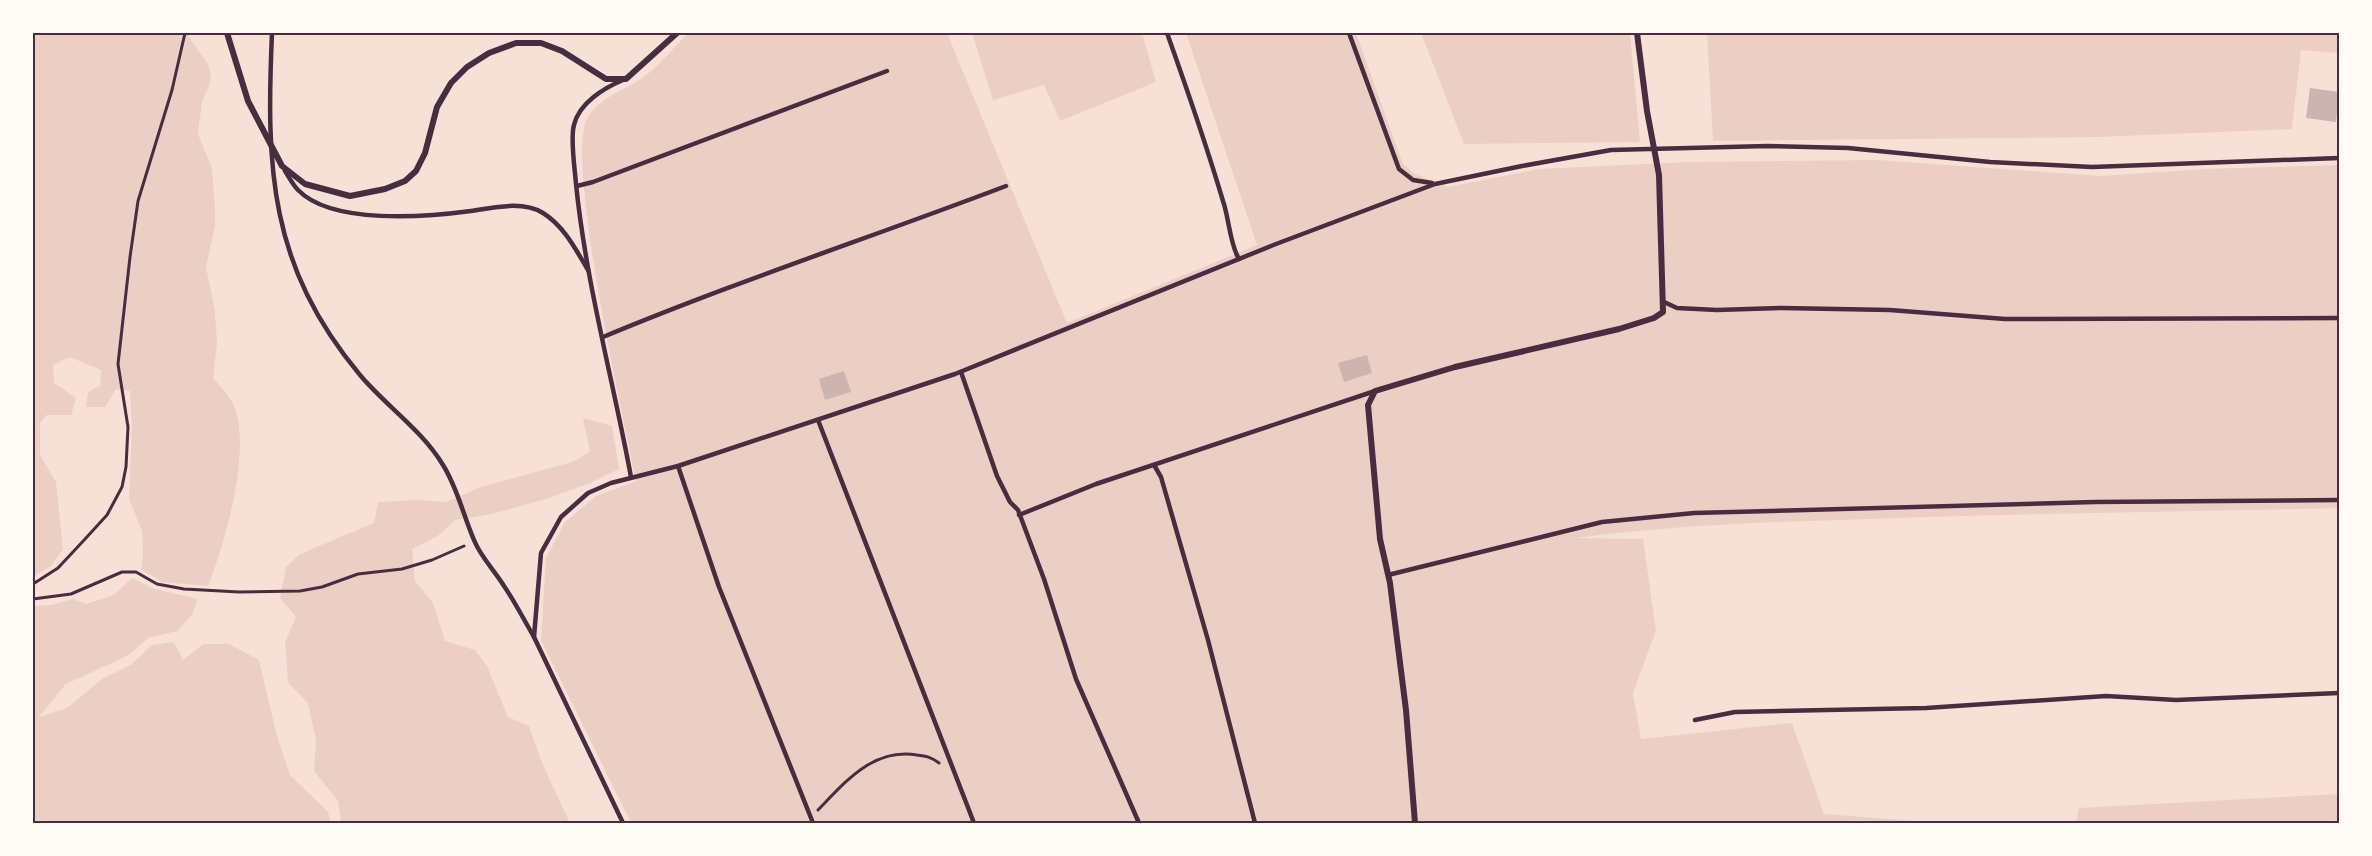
<svg xmlns="http://www.w3.org/2000/svg" width="2372" height="856" font-family="'Alegreya Sans',sans-serif">
<rect width="100%" height="100%" fill="#f7e1d7"/>
<g fill="#ebcfc5">
<path d="M33 33H186L209 66 211 81 202 102 198 134 212 169 215 207V226L206 267 215 311 217 344 213 378C219 385 226 392 231 400 255 443 225 542 208 586L162 582 141 569 143 555 142 531 129 499 132 425 130 391 116 389 105 407H86L88 392 100 386 101 370 70 357 53 365 54 383 76 398 71 415H47L40 423V455L56 482 63 549 51 566 33 577Z"/>
<path d="M688 33H947L1067 323 1257 245 1186 33H1356L1403 164 1415 174 1448 187 1539 169 1689 162 1878 160 2100 176 2204 169 2339 165V508C2183 512 2027 513 1870 519 1772 522 1674 525 1576 538L1643 539 1656 631 1633 693 1641 739 1792 723 1824 814 1943 823H631L541 640 546 558 565 522 596 496 636 481C625 424 563 155 588 117 601 97 621 92 639 80 656 70 674 47 688 33Z"/>
<polygon points="972,33 1142,33 1156,82 1060,121 1044,85 993,100"/>
<polygon points="1421,33 1630,33 1640,142 1464,144"/>
<polygon points="1707,33 2339,33 2339,53 2301,50 2292,129 2097,137 1713,141"/>
<polygon points="583,418 612,426 619,469 590,483 546,499 492,514 455,520 439,535 412,549 415,581 433,603 445,641 475,650 487,666 508,717 529,726 542,763 570,823 341,823 338,801 314,771 316,740 308,703 288,683 285,642 296,617 280,598 286,567 300,554 374,523 378,502 417,500 446,502 481,487 572,462 590,452"/>
<polygon points="132,578 155,589 198,599 192,615 177,631 148,638 127,656 66,684 39,717 67,708 102,679 131,665 152,645 174,642 183,660 203,644 229,644 259,660 277,736 290,775 328,812 331,823 33,823 33,606 51,605 73,599 86,604 114,595"/>
<polygon points="2339,794 2339,823 2076,823 2079,808"/>
</g>
<g fill="#ccb4b1">
<polygon points="2310,88 2339,92 2336,122 2306,118"/>
<polygon points="1367,355 1372,373 1344,382 1338,363"/>
<polygon points="844,371 851,392 825,400 819,379"/>
</g>
<g fill="none" stroke-linecap="round" stroke-linejoin="round">
<g stroke="#4a2c40" stroke-width="3">
<polyline points="33,584 58,568 86,538 107,515 122,487 126,467 128,427 118,364 130,257 138,201 172,90 185,33"/>
<polyline points="33,599 71,594 122,572 136,572 157,584 184,589 239,592 300,591 322,587 358,574 402,569 432,560 464,546"/>
<path d="M818 810C846 781 873 748 917 755 926 756 931 757 939 763"/>
</g>
<g stroke="#4a2c40" stroke-width="4.5">
<path d="M272 33C266 168 269 266 360 375 386 406 422 430 443 465 458 489 463 515 474 540 480 556 495 571 504 586 515 602 524 620 534 637"/>
<path d="M1167 33C1187 89 1206 144 1223 201 1229 218 1230 245 1239 259"/>
<polyline points="1349,33 1399,169 1413,180 1432,183"/>
<path d="M623 80C604 88 579 103 574 125 570 138 575 170 576 184 586 283 613 380 631 477"/>
<path d="M285 171C289 177 293 185 298 190 332 225 426 217 471 211 493 208 522 200 543 213 564 226 576 250 588 270"/>
<polyline points="577,186 593,182 887,71"/>
<polyline points="1664,302 1677,308 1717,310 1782,308 1890,310 2005,319 2339,318"/>
<path d="M603 337C735 282 872 237 1006 186"/>
<polyline points="961,372 997,476 1010,502 1018,510 1044,579 1076,679 1139,823"/>
<polyline points="818,420 974,823"/>
<polyline points="1154,465 1161,477 1208,640 1255,823"/>
<polyline points="678,466 719,587 813,823"/>
<polyline points="1019,515 1096,484 1375,391"/>
<polyline points="1388,575 1602,522 1694,513 2095,502 2339,500"/>
<polyline points="1695,720 1735,712 1926,708 2106,696 2176,700 2339,693"/>
<polyline points="623,823 534,637 541,553 561,517 588,493 611,483 678,466 955,374 1276,244 1435,184 1522,166 1611,150 1767,146 1848,148 1990,162 2092,167 2339,158"/>
</g>
<g stroke="#4a2c40" stroke-width="6">
<polyline points="227,33 248,101 282,166 305,184 350,196 385,189 405,181 416,171 425,153 437,107 451,83 467,67 489,53 516,43 541,43 562,51 606,79 626,79 677,33"/>
<polyline points="1415,823 1406,710 1390,583 1380,539 1368,405 1375,391 1455,367 1619,329 1654,318 1663,312 1659,175 1647,111 1637,33"/>
</g>
</g>
<rect width="2372" height="856" fill="none" stroke="#fffaf5" stroke-width="69"/>
<rect x="34" y="34" width="2304" height="788" fill="none" stroke="#4a2c40" stroke-width="2"/>
</svg>
